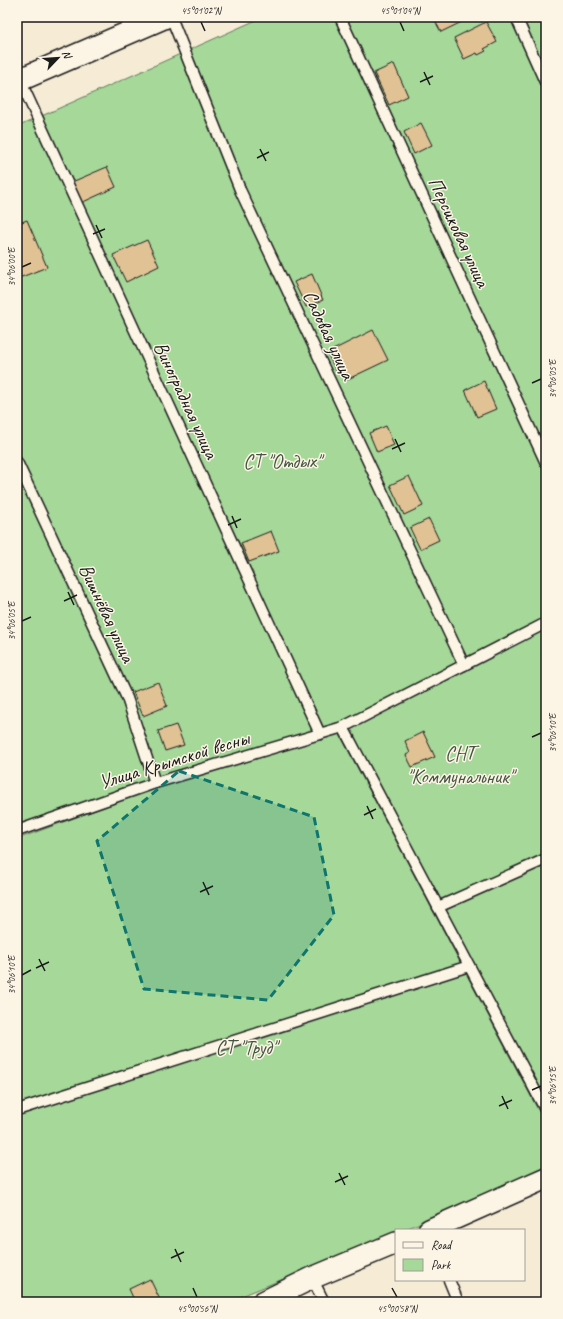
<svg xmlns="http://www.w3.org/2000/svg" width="563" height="1319" font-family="Caveat,sans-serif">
<rect width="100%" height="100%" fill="#f6ebd5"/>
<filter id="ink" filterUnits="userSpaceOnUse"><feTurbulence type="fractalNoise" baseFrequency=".025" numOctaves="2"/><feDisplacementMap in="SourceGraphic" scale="8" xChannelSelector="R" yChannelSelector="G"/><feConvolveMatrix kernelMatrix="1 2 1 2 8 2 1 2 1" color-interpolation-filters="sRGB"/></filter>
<g filter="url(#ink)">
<g fill="#a5d899" stroke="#607a5a">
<polygon points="263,17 546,17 546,1111 343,727 17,831 17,127"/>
<polygon points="339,733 546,1125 546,1171 403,1230 396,1230 396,1233 227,1302 17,1302 17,839 156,788"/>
</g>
<g fill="#e0c294" stroke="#1c1c1c">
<polygon points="433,17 472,17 441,32"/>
<polygon points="486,22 497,42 484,49 486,51 478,55 477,53 464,59 454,38"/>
<polygon points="394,64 408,96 389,105 374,73"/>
<polygon points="421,123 432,145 414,154 404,132"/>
<polygon points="107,167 116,187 81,203 72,182"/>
<polygon points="27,220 47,267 19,278 17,273 17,224"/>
<polygon points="147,240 159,266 126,282 113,255"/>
<polygon points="312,274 323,300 306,307 294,282"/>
<polygon points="373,330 388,360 346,380 340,368 336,371 327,353"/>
<polygon points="484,381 496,409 477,417 465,390"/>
<polygon points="386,426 394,445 377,452 369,433"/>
<polygon points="409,476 423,506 404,515 390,485"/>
<polygon points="429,519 439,540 420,549 410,528"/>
<polygon points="271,531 279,551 249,562 241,543"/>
<polygon points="158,682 167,706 143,716 133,692"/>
<polygon points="176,725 184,745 165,751 158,731"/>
<polygon points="423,732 435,757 412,767 406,755 410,753 405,741"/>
<polygon points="150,1279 161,1302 135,1302 129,1289"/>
</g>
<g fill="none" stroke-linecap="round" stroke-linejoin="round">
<defs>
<g id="lane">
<polyline points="171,17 241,192 464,665"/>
<polyline points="340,17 546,463"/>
<polyline points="516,17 546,84"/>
<polyline points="20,80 320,734"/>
<polyline points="17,462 127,698 155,783"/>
<polyline points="343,727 546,1111"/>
<polyline points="17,831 155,783 343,727 546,623"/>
<polyline points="438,907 546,859"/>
<polyline points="17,1110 469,966"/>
<polyline points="312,1278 324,1302"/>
<polyline points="449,1280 458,1302"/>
</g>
<g id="street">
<polyline points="429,1230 546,1178"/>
<polyline points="263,1302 312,1278 396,1243"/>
</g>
<polyline id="secondary" points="17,81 165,17"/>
</defs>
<use href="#lane" stroke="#1c1c1c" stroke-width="13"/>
<use href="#street" stroke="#1c1c1c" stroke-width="24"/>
<use href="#secondary" stroke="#1c1c1c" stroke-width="25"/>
<use href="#lane" stroke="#fcf5e5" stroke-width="10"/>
<use href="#street" stroke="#fcf5e5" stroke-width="21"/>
<use href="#secondary" stroke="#fcf5e5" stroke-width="22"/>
</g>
</g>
<path fill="#0f766e" fill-opacity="0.2" stroke="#0f766e" stroke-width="3" stroke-dasharray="8 5" stroke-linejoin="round" d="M179 771 314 817 334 915 268 1000 144 989 97 841Z"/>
<path fill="none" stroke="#1c1c1c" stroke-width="1.5" d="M201 22 205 31M400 22 404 31M424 72 430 85M420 82 433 76M260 149 266 161M257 158 269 152M96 225 102 238M93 234 105 229M22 267 31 263M532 383 541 379M395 439 401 452M392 449 405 443M232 516 237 528M228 525 241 519M68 592 74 605M64 601 77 595M22 621 31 617M532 737 541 733M367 806 373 819M364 815 376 809M203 882 209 895M200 892 213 886M39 959 45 971M36 968 49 962M22 975 31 970M532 1090 541 1086M502 1096 508 1109M499 1106 512 1100M339 1173 345 1185M335 1182 348 1176M175 1249 181 1262M171 1258 184 1252M193 1288 197 1297M392 1288 397 1297"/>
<g text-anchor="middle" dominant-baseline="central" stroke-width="3" stroke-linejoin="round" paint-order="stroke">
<g font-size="20" fill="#1c1c1c" stroke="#fcf5e5">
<text transform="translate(459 232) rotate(65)">Персиковая улица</text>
<text transform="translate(329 335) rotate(65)">Садовая улица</text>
<text transform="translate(186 400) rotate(65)">Виноградная улица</text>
<text transform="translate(107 613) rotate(65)">Вишнёвая улица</text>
<text transform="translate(174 760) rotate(-17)">Улица Крымской весны</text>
</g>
<g font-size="20" fill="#455442" stroke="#fcf5e5">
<text x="282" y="461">СТ "Отдых"</text>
<text x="460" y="753">СНТ<tspan x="460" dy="23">"Коммунальник"</tspan></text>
<text x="246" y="1047">СТ "Труд"</text>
</g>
</g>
<rect width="563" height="1319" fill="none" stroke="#fcf5e5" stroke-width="44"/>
<rect x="395" y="1229" width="130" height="52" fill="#fcf5e5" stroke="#a29e95"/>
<rect x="403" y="1242" width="20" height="6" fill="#fcf5e5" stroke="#a29e95"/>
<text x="431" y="1249" font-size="12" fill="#1c1c1c">Road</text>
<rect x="403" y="1259" width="20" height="12" fill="#a5d899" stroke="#a29e95"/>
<text x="431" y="1269" font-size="12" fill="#1c1c1c">Park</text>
<g transform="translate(58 58) rotate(65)" stroke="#fcf5e5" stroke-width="3" paint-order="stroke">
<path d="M0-3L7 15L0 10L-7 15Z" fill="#1c1c1c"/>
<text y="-6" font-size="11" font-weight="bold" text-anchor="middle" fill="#1c1c1c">N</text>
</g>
<rect x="22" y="22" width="519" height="1275" fill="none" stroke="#1c1c1c" stroke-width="1.5"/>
<g font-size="10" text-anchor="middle" fill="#1c1c1c">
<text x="201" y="14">45°01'02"N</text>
<text x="400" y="14">45°01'04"N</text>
<text transform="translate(11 267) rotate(-90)" y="4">34°06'00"E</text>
<text transform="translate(552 379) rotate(-90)" y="4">34°06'05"E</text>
<text transform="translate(11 621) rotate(-90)" y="4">34°06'05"E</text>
<text transform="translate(552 733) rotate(-90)" y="4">34°06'10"E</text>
<text transform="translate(11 975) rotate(-90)" y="4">34°06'10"E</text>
<text transform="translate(552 1086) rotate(-90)" y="4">34°06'15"E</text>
<text x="197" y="1312">45°00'56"N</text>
<text x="397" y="1312">45°00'58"N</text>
</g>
</svg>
